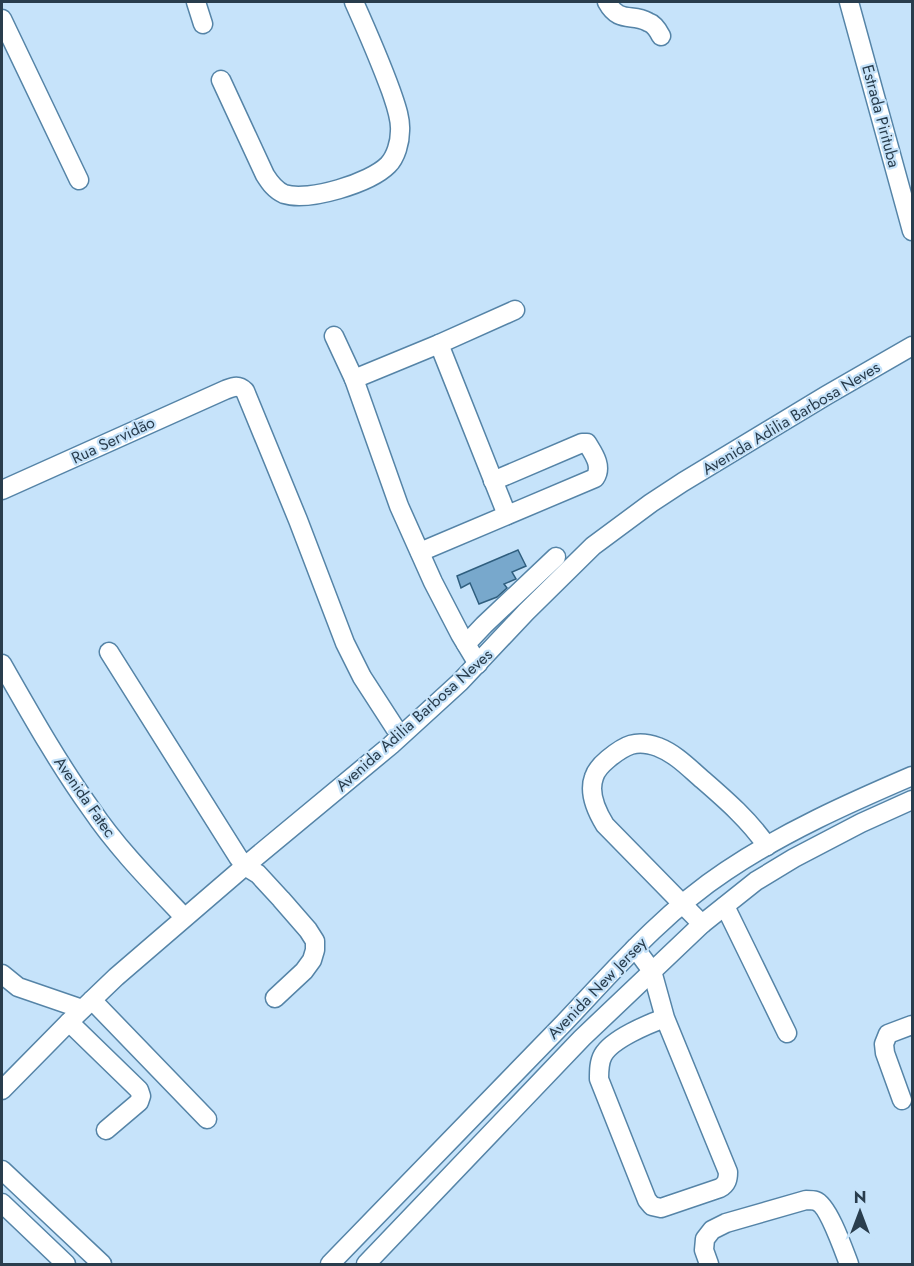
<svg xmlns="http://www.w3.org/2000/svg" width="914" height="1266" font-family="Jost,sans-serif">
<rect width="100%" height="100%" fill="#c6e3fa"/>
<polygon fill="#78a8cc" stroke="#2f5e7e" stroke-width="1.5" points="518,550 526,566 512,572 516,579 504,584 507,588 497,597 479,604 470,583 461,588 457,576"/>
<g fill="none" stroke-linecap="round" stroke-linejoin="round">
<defs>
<g id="minor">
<polyline points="196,2 203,24"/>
<path d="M607 2C619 24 632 13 648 22 654 24 658 30 661 36"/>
<polyline points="849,2 912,231"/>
<polyline points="2,19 79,180"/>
<path d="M221 80 265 175C270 183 275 190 284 194 309 202 370 183 388 165 396 157 400 142 400 131 401 118 395 103 391 91 380 61 367 31 354 2"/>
<polyline points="334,336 354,379 399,506 433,582 460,634 478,664"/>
<polyline points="439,344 515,310"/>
<polyline points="354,379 439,344 507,515"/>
<path d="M2 490 225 390C233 387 238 384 245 391L298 520 345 643 362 677 395 728"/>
<path d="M420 552 595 478C603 466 593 453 587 443H582L493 481"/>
<polyline points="466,644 484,625 556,557"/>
<polyline points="109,652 238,857 245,866 258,874 281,899 308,930 315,941 315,950 312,960 304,971 275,998"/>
<path d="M2 664C30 713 58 763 91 809 118 849 152 883 184 917"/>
<polyline points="725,906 787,1033"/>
<path d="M702 924 605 825C597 812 588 793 594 777 596 770 602 764 608 759 625 745 636 739 658 747 676 754 689 768 703 780 726 800 749 820 767 846"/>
<path d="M635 948 652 971 665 1018C648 1024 612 1039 603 1055 599 1062 599 1071 599 1079L647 1200 652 1206 661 1208 720 1188C727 1184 728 1179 728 1172L665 1018"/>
<polyline points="2,974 18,987 82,1009"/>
<polyline points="92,1000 207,1119"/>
<polyline points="69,1022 139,1090 141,1096 139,1102 106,1130"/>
<polyline points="2,1090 69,1022 116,977 245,866 391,745 460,682 526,612 593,546 651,503 683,482 827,395 912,346"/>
<polyline points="902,1100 885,1053 884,1044 888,1034 912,1025"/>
<polyline points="2,1170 102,1264"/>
<polyline points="2,1203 66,1264"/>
<path d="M330 1264C408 1184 486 1104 564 1023 615 969 664 912 726 871 784 832 849 803 912 776"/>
<polyline points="366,1264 582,1038 702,924 756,881 794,858 861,823 912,800"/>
<path d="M709 1264 704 1250 705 1239 712 1230 726 1223 806 1200C809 1200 813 1200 816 1201 828 1205 844 1251 849 1264"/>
</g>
</defs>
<use href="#minor" stroke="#5584a7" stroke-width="21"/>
<use href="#minor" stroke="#fff" stroke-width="18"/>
</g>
<g text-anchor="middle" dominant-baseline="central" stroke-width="4.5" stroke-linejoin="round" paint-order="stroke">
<g font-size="16" fill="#293d4d" stroke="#c6e3fa">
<text transform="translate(881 116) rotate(75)">Estrada Pirituba</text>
<text transform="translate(791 418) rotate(-31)">Avenida Adilia Barbosa Neves</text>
<text transform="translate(113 440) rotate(-25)">Rua Servidão</text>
<text transform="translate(414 720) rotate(-42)">Avenida Adilia Barbosa Neves</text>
<text transform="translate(85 797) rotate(55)">Avenida Fatec</text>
<text transform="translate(597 988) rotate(-46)">Avenida New Jersey</text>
</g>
</g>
<rect width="914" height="1266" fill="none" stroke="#293d4d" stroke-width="6"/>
<g transform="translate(860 1212)" stroke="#c6e3fa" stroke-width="4.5" paint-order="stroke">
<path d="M0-4.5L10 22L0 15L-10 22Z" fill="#293d4d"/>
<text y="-9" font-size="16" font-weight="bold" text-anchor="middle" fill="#293d4d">N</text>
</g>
</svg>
